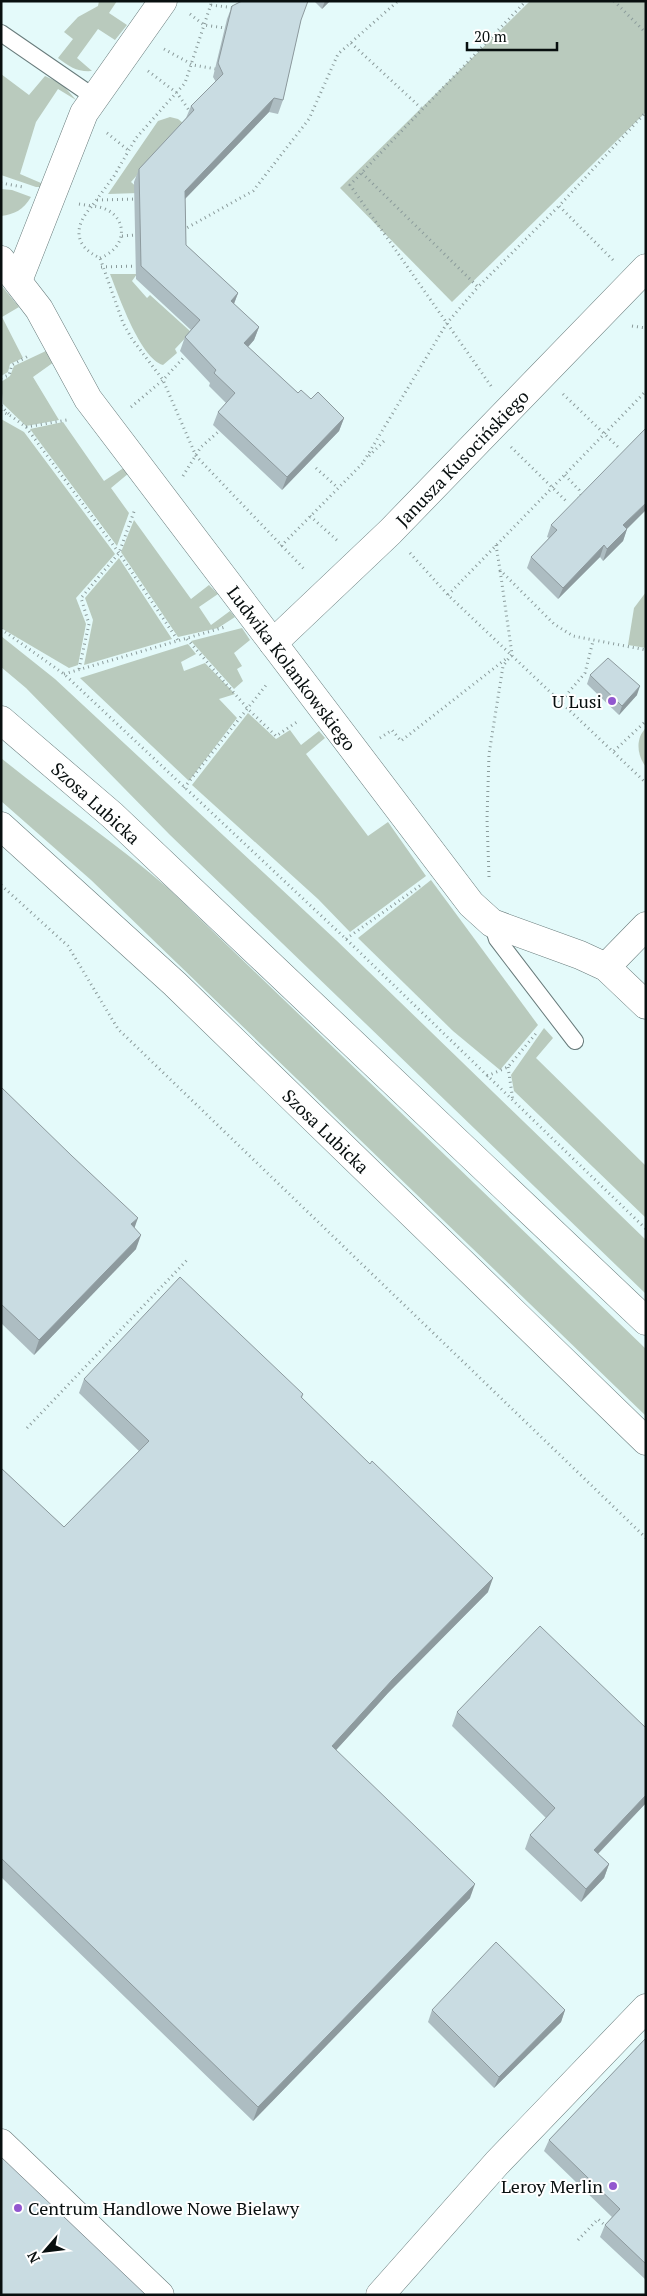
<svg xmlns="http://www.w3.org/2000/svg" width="647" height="2296" font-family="'PT Serif',serif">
<rect width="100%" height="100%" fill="#e4fafa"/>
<g fill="#b9cabd">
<path d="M99 1H117L109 13 127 25 115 40 98 29 77 58 92 71C77 72 70 67 58 58L73 39 64 32 78 17 98 6Z"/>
<polygon points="530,1 646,1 646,112 452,302 340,188"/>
<polygon points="1,74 29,95 45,76 62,84 76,100 58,89 36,122 20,174 41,183 41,187 36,187 1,175"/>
<polygon points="170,117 178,119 183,123 131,182 140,190 139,193 108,194 158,121"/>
<path d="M1 189 12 190 31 197C23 210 15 214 1 216Z"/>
<path d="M110 274H137L132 281 147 298 150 295 191 332 175 349 177 353 163 365C140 358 119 296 110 274Z"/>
<polygon points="1,285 19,307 2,317 23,358 10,364 8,372 1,376"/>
<polygon points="48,350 54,362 33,377 59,420 26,426 3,404 1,382 10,376 14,366"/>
<polygon points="1,419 24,432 115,554 76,598 86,624 78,665 69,668 1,628"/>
<polygon points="63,422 104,481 125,467 129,473 111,488 129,513 117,546 30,429"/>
<polygon points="134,520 191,599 209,585 218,594 199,607 211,625 230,611 235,617 218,628 178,637 121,552"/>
<polygon points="119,558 172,639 84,665 93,620 85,598"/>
<polygon points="646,592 646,648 628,645 634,608"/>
<polygon points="242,628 250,640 234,653 242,666 237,669 243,681 234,689 191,641"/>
<polygon points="1,636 55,679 336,940 646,1240 646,1294 170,835 26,688 1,667"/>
<polygon points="188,644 196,654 181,662 184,671 205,663 235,694 219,699 237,718 189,781 80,678"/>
<polygon points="248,713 276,739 290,730 301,745 319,731 325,738 306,754 368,836 388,822 426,876 350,932 318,899 192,785"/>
<path d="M646 728V767C637 756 635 738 646 728Z"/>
<path d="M1 758C56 803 115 842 169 889L646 1349V1416L91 880 1 801Z"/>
<polygon points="431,880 538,1025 500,1070 453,1031 358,938"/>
<polygon points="544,1028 553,1038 536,1058 646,1166 646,1218 514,1091 511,1075"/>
</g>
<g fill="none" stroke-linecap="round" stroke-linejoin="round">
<defs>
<g id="service">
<polyline points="1,33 94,97"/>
<polyline points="492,923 497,939 575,1041"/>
</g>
<g id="minor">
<polyline points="1,260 39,309 88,399 471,904 492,923 580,955 606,967 646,1005"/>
<polyline points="18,281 84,113 163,1"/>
<polyline points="273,643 390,532 646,268"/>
<polyline points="606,967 646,926"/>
<polyline points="1,2143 160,2295"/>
<polyline points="380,2295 497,2163 646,2008"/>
</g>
<g id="primary">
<polyline points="1,720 112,815 646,1321"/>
<polyline points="1,826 175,984 646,1441"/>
</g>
</defs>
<use href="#service" stroke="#687b7b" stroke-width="18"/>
<use href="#minor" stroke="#687b7b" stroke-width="29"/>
<use href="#primary" stroke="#687b7b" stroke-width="29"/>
<g stroke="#8b9b9b" stroke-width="3" stroke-dasharray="1 4" stroke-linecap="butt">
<polyline points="614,1 646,33"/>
<polyline points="211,5 235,8"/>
<polyline points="190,14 204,25 225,28"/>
<polyline points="351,43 421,108"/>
<polyline points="164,49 193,65 216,69"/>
<polyline points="148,71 177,93 191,113"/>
<polyline points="107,133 128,150"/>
<polyline points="362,173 478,287 559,206"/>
<polyline points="1,183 23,187"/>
<polyline points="97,200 138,199"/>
<polyline points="79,204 92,206 114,176 136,138 185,83 212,1"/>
<polyline points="183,230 253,191 309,119 338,54 398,1"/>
<polyline points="122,236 135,235"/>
<path d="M100 258C133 245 126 208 92 206 73 227 74 246 100 258L123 323 132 339 163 380 196 456 306 571"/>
<polyline points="613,260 559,206 646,112"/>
<polyline points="101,267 138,266"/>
<polyline points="632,326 646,328"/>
<polyline points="1,378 9,375 12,365 30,355"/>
<polyline points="491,386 350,185 526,1"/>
<polyline points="563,394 618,447"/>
<polyline points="1,406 9,414"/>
<polyline points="131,407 163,380 185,356"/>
<polyline points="1,411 11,416 26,427 119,553 179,642"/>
<polyline points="26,427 67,420"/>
<polyline points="511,447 566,501"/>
<polyline points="369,456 385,440"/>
<polyline points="364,461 447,323 478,287"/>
<polyline points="316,468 338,488"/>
<polyline points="565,475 579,490 581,495 578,498"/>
<polyline points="183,476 201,447 218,432"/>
<polyline points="310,516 339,542"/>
<polyline points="496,545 500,570 554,624 573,636 646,650"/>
<polyline points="281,546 365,461"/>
<polyline points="410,553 448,595 646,783"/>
<polyline points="448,595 646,391"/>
<polyline points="1,629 64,674 346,939 646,1229"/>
<polyline points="187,639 248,709 276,736 297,722"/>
<polyline points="79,669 89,624 81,598 119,553 135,509"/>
<polyline points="64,674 225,627"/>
<polyline points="562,700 585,673 593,641"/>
<polyline points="380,738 392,730 401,741 507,658"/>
<polyline points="614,751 646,721"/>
<polyline points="184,788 267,684"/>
<polyline points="489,877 487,819 489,754 503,666 512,654 500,570"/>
<polyline points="1,885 68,946 118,1029 646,1538"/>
<polyline points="346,939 421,885"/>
<polyline points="508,1067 513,1101"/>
<polyline points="487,1076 508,1067 538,1031"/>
<polyline points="27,1428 189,1258"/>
<polyline points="578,2240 598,2219 608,2228"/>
</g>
<use href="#service" stroke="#fff" stroke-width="16"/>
<use href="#minor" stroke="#fff" stroke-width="28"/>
<use href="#primary" stroke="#fff" stroke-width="28"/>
</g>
<g fill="#adbdc2">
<polygon points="314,1 330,1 322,9"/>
<polygon points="232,6 301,20 283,100 278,114 269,112 185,199 186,245 238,293 234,304 259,327 254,340 248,347 298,393 311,399 344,418 339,431 282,490 213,425 218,412 226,403 209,386 210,383 180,351 185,337 191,330 136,279 134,182 139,169 186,118 191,106 216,82 213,77 227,19"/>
<polygon points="551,525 627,529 623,541 603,561 600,557 558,599 527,568 531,557 549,538 547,537"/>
<polygon points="590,675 637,695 619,715 587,684"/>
<polygon points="1,1087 134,1228 136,1249 34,1355 1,1323"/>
<polygon points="84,1379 303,1394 302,1398 488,1592 388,1693 336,1750 470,1898 253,2121 1,1877 1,1468 64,1527 139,1451 79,1393"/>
<polygon points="457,1712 646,1728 646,1803 598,1854 609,1864 604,1878 581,1902 525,1849 530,1835 546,1818 452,1726"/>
<polygon points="432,2010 565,2010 561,2022 494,2088 428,2022"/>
<polygon points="646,2038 646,2280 600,2237 605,2225 612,2217 544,2151 549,2140"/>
</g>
<g fill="#8d9a9e">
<polygon points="325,1 330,1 322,9"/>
<polygon points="274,98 269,112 180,204 185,191"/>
<polygon points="238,293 233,306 231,301"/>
<polygon points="259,327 254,340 239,357 244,343"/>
<polygon points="344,418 339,431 282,490 287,477"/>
<polygon points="646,503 646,510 627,529 623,541 603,561 607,549 623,525"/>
<polygon points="604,545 600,557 558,599 563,588"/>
<polygon points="640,686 637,695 619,715 622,706"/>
<polygon points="138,1218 133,1232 131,1224"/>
<polygon points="141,1235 136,1249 34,1355 39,1340"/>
<polygon points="493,1578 488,1592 388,1693 327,1760 332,1746 393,1679"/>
<polygon points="646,1795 646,1803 589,1863 594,1850"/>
<polygon points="609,1864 604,1878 581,1902 586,1889"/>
<polygon points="475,1884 470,1898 253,2121 258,2107"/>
<polygon points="565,2010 561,2022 494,2088 499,2077"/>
</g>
<g fill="#c9dce2" stroke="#8d9a9e">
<polygon points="242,1 308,1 301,20 283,100 274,98 185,191 186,245 238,293 231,301 259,327 244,343 298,393 301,390 311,399 318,392 344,418 287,477 218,412 235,393 214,373 216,370 185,337 200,320 141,266 139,169 194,110 191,106 223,74 218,63 232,6"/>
<polygon points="646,428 646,503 623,525 627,529 607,549 604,545 563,588 531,557 557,530 551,525"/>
<polygon points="608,658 640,686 622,706 590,675"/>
<polygon points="1,1087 72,1156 138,1218 131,1224 141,1235 39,1340 1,1304"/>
<polygon points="180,1277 303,1394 301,1397 370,1464 372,1461 493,1578 393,1679 332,1746 475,1884 258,2107 1,1858 1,1468 64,1527 149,1441 84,1379"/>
<polygon points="540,1626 646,1728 646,1795 594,1850 609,1864 586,1889 530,1835 555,1808 457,1712"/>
<polygon points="496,1942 565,2010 499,2077 432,2010"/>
<polygon points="646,2038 646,2264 605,2225 620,2209 549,2140"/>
<polygon points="1,2157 146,2295 1,2295"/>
</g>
<g fill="#9257cf" stroke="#fff" stroke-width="2">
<circle cx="612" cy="701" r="5"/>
<circle cx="613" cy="2186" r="5"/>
<circle cx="18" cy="2208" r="5"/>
</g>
<g text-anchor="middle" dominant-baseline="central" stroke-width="4" stroke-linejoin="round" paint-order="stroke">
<g font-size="18" fill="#080f0f" stroke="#fff">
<text transform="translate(462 458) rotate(-46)">Janusza Kusocińskiego</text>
<text transform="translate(292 668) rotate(53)">Ludwika Kolankowskiego</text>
<text transform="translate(96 803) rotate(42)">Szosa Lubicka</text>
<text transform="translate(326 1131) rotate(44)">Szosa Lubicka</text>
</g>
<g font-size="18" fill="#080f0f" stroke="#fff" text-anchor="end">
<text x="602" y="701">U Lusi</text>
<text x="603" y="2186">Leroy Merlin</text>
<text x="28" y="2208" text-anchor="start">Centrum Handlowe Nowe Bielawy</text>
</g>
</g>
<rect width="647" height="2296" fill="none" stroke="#080f0f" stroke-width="5"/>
<g transform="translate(45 2251) rotate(242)" stroke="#ffffff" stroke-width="4" paint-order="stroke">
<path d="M0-4L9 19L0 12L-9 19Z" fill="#080f0f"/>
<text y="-8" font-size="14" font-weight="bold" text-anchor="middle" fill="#080f0f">N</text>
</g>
<path d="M467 42v8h90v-8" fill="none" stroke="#080f0f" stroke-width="2.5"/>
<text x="474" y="42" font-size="15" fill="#080f0f" stroke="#ffffff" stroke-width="4" paint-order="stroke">20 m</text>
</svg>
